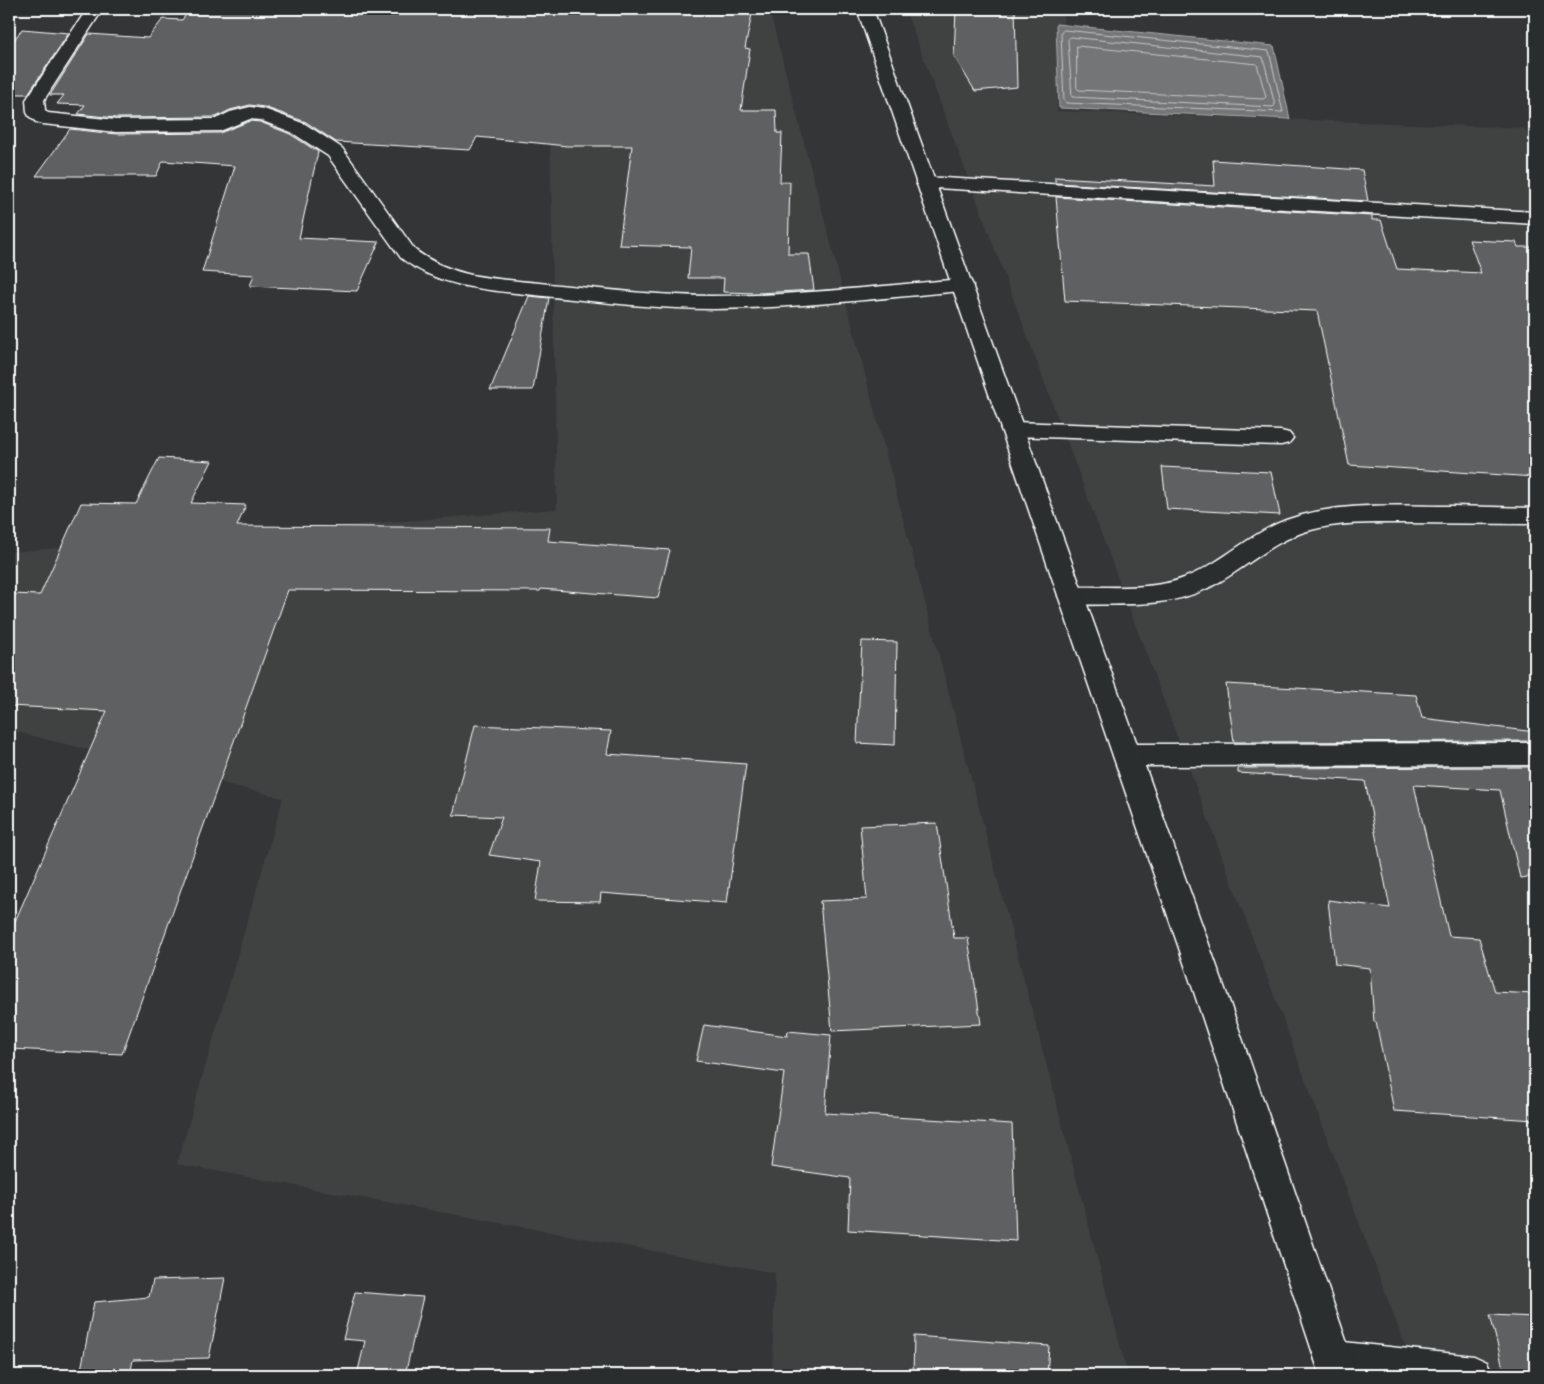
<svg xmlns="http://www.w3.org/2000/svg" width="1544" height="1384" font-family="'Patrick Hand',sans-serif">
<rect width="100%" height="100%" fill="#333536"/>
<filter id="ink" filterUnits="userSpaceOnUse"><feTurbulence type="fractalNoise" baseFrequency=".02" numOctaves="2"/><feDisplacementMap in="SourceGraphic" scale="10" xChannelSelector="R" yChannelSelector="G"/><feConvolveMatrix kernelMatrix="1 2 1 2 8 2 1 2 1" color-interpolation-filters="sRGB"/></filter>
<g filter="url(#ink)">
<g fill="#404243">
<polygon points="423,9 769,9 1128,1375 772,1375 775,1273 177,1164 283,798 9,730 9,552 557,509 549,71 410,66"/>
<polygon points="905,9 1064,9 1057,111 1524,128 1535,146 1535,1375 1416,1375"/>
</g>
<polygon fill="#737576" stroke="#abacad" points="1056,24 1274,46 1290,119 1059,108"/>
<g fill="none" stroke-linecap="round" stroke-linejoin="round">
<g stroke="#c7c8c8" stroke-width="1">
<polygon points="1064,30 1269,51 1283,112 1066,103 1064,101 1061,33"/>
<polygon points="1071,37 1263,57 1275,105 1273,107 1072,97 1068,40"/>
<polygon points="1077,46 1257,64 1266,97 1263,99 1079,90 1077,88"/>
</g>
</g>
<g fill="#5f6162" stroke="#fff">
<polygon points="190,9 740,9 739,14 752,14 745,48 750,49 741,110 776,110 777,133 782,133 780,182 790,182 788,254 809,254 814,290 758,293 723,292 724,278 688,278 691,247 619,245 632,146 567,146 477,137 470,150 336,142 306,122 264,107 250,105 230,110 216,117 116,118 78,114 85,105 57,104 64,95 50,95 89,34 148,38 163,19 182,20"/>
<polygon points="956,9 1015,9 1017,87 975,91 954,56"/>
<polygon points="22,29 69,33 28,94 9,94 9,47"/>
<polygon points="250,121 260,122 290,134 318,152 299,238 379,242 357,291 250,286 254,275 202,272 235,166 163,161 156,176 36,176 70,129 116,134 220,133"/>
<polygon points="1213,160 1362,170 1368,201 1055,183 1055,177 1215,186"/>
<polygon points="1056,197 1372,216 1372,220 1381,220 1397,269 1481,273 1469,240 1516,242 1518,247 1535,247 1535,477 1349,465 1317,311 1065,301"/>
<polygon points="529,296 549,298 533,390 490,390"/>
<polygon points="159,458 212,461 191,503 246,505 237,526 550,528 548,541 670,550 658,598 541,589 540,591 288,590 122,1054 9,1049 9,935 107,711 9,706 9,594 40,595 81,503 136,504"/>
<polygon points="1162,467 1271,472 1280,515 1167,509"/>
<polygon points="862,641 897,642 895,745 857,743"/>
<polygon points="1226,684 1416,695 1422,718 1535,732 1535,741 1234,742"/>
<polygon points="475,725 611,731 607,754 746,764 727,903 601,893 600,902 535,901 541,862 489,855 502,817 453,815"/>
<polygon points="1535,767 1535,876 1520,878 1500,790 1414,785 1449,936 1479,938 1495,992 1535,994 1535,1120 1394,1111 1376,1022 1374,1022 1370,968 1335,964 1328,900 1390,908 1365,781 1238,773 1238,768"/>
<polygon points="937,823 954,938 968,938 981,1024 832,1031 820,901 867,899 860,826"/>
<polygon points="704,1025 787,1036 788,1031 831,1035 825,1113 1012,1124 1016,1241 848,1230 850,1178 771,1167 784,1073 696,1061"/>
<polygon points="225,1278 209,1358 133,1360 130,1375 80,1375 94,1302 149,1297 153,1280"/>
<polygon points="355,1292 423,1297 405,1375 357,1375 365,1341 343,1339"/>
<polygon points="1490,1315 1535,1317 1535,1375 1505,1375"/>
<polygon points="914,1336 1049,1346 1047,1375 913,1375"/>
</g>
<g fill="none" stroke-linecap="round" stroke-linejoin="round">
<defs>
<g id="service">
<polygon points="1013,422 1281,431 1289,433 1293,438 1289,443 1281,445 1013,436 1005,434 1001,429 1005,424"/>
<path d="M1452 506 1535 508V524C1491 524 1447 523 1402 523 1372 523 1340 522 1311 530 1272 540 1242 572 1206 589 1165 609 1115 603 1071 605L1062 602 1058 596 1062 590 1071 587C1105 586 1152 591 1184 578 1221 564 1249 534 1286 520 1338 501 1398 506 1452 506Z"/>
<polygon points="1535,743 1535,765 1127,766 1117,763 1113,755 1117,747 1127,744"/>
</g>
<g id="minor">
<path d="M87 9H103L44 100 45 110 48 113 116 120 216 119 230 112 250 107 264 109 305 124 342 148 415 250C457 281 500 278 549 284 603 289 657 296 712 296 795 296 879 286 962 279L970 280 973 285 970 290 962 291C879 298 797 308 714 309 657 309 600 302 544 296 494 290 443 290 401 258L328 156 291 132 260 120 250 119 220 131 116 132 43 124 36 122 29 116 27 112 26 100Z"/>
<polygon points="926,177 1535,212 1535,224 919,187 916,183 919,179"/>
<polygon points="1334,1341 1474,1356 1487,1362 1493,1375 1325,1375 1321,1373 1315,1360 1321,1347"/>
</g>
<polygon id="primary" points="857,9 873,9 1225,989 1358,1375 1320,1375 1193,989"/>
</defs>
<use href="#service" stroke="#fff" stroke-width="3"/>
<use href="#minor" stroke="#fff" stroke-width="3"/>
<use href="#primary" stroke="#fff" stroke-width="3"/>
<use href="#service" fill="#2a2d2e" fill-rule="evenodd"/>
<use href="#minor" fill="#2a2d2e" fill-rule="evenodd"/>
<use href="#primary" fill="#2a2d2e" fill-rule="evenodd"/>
</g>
</g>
<rect width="1544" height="1384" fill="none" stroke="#2a2d2e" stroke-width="30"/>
<rect x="15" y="15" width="1514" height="1354" fill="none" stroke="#fff" stroke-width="2" filter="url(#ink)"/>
</svg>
